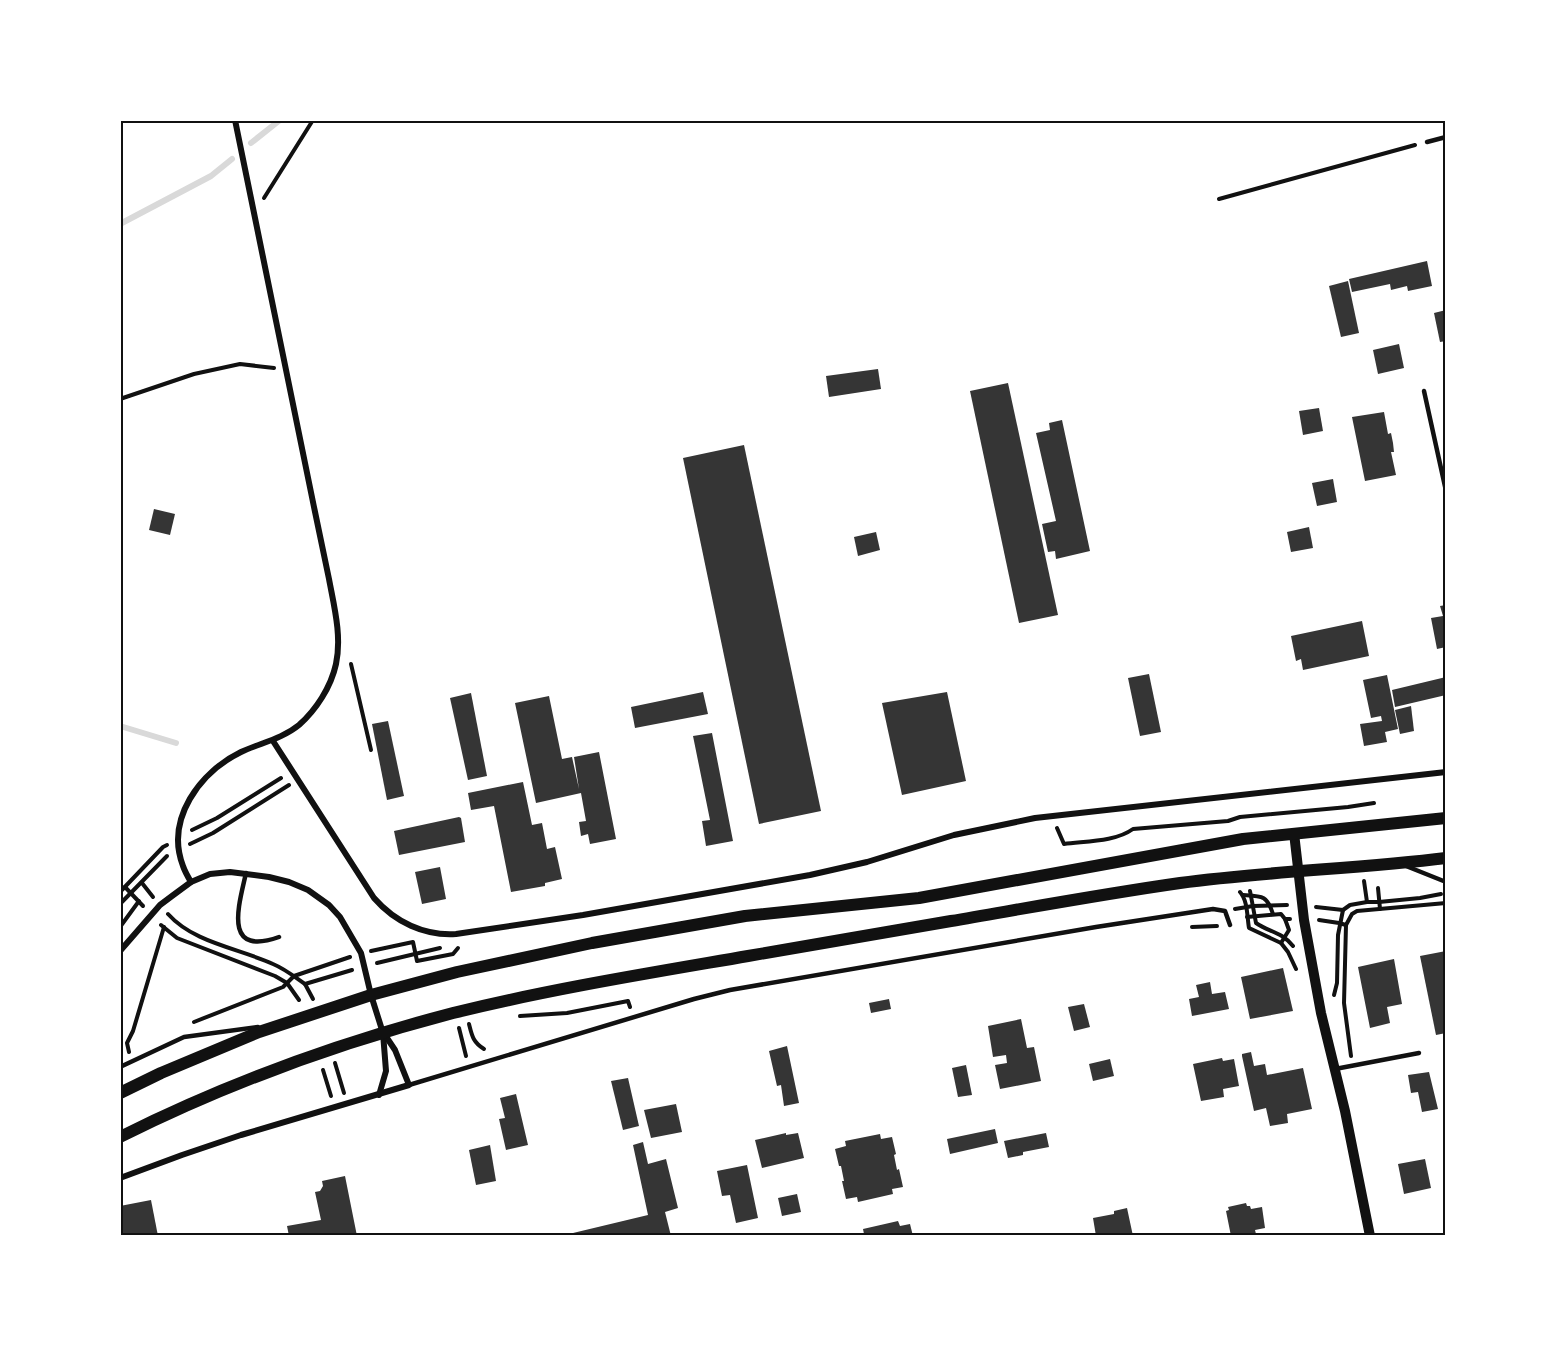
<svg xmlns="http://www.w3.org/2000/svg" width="1566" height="1356" font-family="'Fira Sans Condensed',sans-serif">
<rect width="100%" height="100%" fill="#fff"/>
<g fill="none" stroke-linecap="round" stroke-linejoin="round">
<g stroke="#d9d9d9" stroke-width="6">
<polyline points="251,143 280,120"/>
<polyline points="120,224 211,176 232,159"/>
<polyline points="120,726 176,743"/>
</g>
</g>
<g fill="#353535">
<polygon points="1427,261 1432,286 1408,291 1407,286 1391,290 1390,284 1352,292 1349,279"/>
<polygon points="1348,281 1359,333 1341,337 1329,286"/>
<polygon points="1446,310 1446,341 1440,342 1434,313"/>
<polygon points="1399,344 1404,368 1378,374 1373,350"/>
<polygon points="878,369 881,389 829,397 826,376"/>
<polygon points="1008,383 1058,615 1019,623 970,391"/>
<polygon points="1319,408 1323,431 1303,435 1299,411"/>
<polygon points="1384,412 1388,434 1391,433 1393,443 1394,452 1391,452 1396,475 1365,481 1352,417"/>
<polygon points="1062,420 1090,551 1056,559 1055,551 1048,552 1042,524 1056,521 1036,433 1050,430 1049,423"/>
<polygon points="744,445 821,811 759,824 683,458"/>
<polygon points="1333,479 1337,502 1317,506 1312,483"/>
<polygon points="154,509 175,514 170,535 149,530"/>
<polygon points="1309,527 1313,548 1291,552 1287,532"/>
<polygon points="876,532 880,550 858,556 854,537"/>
<polygon points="1446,605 1446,647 1437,649 1431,618 1443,616 1440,606"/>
<polygon points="1362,621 1369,656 1303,670 1301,659 1296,661 1291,636"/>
<polygon points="1149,674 1161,732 1140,736 1128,678"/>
<polygon points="1387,675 1398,729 1385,732 1387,742 1364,746 1360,724 1382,721 1381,716 1371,718 1363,680"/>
<polygon points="1446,677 1446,695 1395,707 1392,690"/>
<polygon points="703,692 708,714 635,728 631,707"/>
<polygon points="947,692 966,781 902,795 882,703"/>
<polygon points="471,693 487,776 468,780 450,698"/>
<polygon points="549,696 562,759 572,757 579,789 574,757 599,752 616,839 590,844 588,834 581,836 579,822 586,821 581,793 536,803 515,703"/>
<polygon points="1411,706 1414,731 1400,734 1395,710"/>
<polygon points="388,721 404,796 387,800 372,724"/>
<polygon points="712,733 733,841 706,846 702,821 710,820 693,736"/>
<polygon points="523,782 532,825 542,823 547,849 555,847 562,879 545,883 545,886 511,892 494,806 471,810 468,793"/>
<polygon points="459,817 461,818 465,842 399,855 394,831"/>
<polygon points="440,867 446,899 422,904 415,872"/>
<polygon points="1446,951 1446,1033 1436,1035 1420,956"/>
<polygon points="1394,959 1402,1004 1387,1007 1390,1023 1370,1028 1358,967"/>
<polygon points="1283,968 1293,1011 1250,1019 1241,977"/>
<polygon points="1210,982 1212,994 1225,992 1229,1009 1192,1016 1189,999 1199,997 1196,985"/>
<polygon points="889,999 891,1009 871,1013 869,1003"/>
<polygon points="1084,1004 1090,1027 1074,1031 1068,1007"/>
<polygon points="1021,1019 1027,1048 1034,1047 1041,1081 1000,1089 995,1065 1007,1063 1006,1055 993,1057 988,1026"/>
<polygon points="787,1046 799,1103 784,1106 781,1085 777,1086 769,1051"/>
<polygon points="1251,1052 1254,1066 1265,1064 1267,1075 1303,1068 1312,1109 1287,1114 1288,1123 1270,1126 1266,1108 1254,1111 1242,1056 1242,1054"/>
<polygon points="1222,1058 1223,1061 1234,1059 1239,1086 1223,1089 1224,1097 1201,1101 1193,1064"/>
<polygon points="1110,1059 1114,1076 1093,1081 1089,1064"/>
<polygon points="966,1065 972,1095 958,1097 952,1068"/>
<polygon points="1429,1072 1438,1109 1422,1112 1418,1092 1411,1093 1408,1075"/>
<polygon points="628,1078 639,1126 623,1130 611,1081"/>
<polygon points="516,1094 528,1145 506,1150 499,1119 505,1118 500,1098"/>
<polygon points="676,1104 682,1132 651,1138 644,1110"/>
<polygon points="995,1129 998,1143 950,1154 947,1139"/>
<polygon points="786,1133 786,1135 798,1133 804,1158 762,1168 755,1140"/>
<polygon points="1046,1133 1049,1147 1023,1152 1023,1155 1008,1158 1004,1141"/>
<polygon points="880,1134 881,1139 892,1137 896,1154 894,1155 897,1170 899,1169 903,1187 892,1189 893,1194 858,1202 857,1197 846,1199 842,1181 844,1181 841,1166 839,1166 835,1149 846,1146 845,1141"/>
<polygon points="643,1142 648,1164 666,1159 678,1208 665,1212 671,1236 574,1236 573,1233 648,1215 633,1145"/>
<polygon points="490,1145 496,1181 476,1185 469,1150"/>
<polygon points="1425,1159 1431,1188 1404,1194 1398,1164"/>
<polygon points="747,1165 758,1218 736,1223 730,1195 722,1196 717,1171"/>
<polygon points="345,1176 357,1236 289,1236 287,1226 321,1220 315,1192 320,1191 323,1186 322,1181"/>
<polygon points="797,1194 801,1212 782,1216 778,1198"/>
<polygon points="151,1200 158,1236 120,1236 120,1206"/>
<polygon points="1246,1203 1247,1206 1250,1206 1251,1209 1262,1207 1265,1228 1255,1230 1256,1234 1246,1236 1231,1236 1226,1211 1229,1210 1228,1207"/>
<polygon points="1127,1208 1133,1236 1096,1236 1093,1218 1114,1214 1114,1211"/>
<polygon points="898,1221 900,1226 910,1224 913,1236 858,1236 864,1234 863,1229"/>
</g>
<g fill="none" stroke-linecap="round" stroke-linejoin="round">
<g stroke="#111" stroke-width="4">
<polyline points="264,198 313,120"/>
<polyline points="1219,199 1415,145"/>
<polyline points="120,399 194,374 240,364 274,368"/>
<polyline points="351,664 371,750"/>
<path d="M1057 828 1064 844C1086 841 1115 842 1133 829L1228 821 1240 817 1348 807 1374 803"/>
<polyline points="192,830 217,818 281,778"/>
<polyline points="190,844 213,833 289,785"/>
<polyline points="1364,881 1367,902"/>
<polyline points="142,883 153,897"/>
<polyline points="125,887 143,906"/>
<polyline points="1378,888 1380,909"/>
<path d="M1250 891 1256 923C1269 932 1282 932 1293 946"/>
<polyline points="120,892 163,847 167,845"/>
<path d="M1240 892C1248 901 1247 917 1249 928L1281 943 1288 952 1296 969"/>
<path d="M1243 895C1262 896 1267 895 1273 914"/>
<polyline points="120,904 167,856"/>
<polyline points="1316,907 1343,910 1350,905 1367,902 1379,902 1420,898 1441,894"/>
<polyline points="1235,909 1253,906 1287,905"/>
<path d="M168 914C194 943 238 948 273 964 285 969 295 977 305 984L352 970"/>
<polyline points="1247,917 1281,914 1285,919"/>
<polyline points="1319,920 1339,923 1346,925 1352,914 1357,911 1446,903"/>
<polyline points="161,925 177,938 275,976 287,983 299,1000"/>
<polyline points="1346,925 1344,1003 1351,1056"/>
<polyline points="120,927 139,901"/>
<polyline points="1192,927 1217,926"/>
<polyline points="1281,943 1289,930 1285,919 1290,919"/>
<polyline points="371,951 413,942 417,961 453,954 458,948"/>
<polyline points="377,963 440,948"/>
<polyline points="305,984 313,999"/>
<polyline points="1334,995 1337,983 1338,935 1343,910"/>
<polyline points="520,1016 567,1013 628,1001 630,1007"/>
<polyline points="194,1022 283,987 294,976 350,957"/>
<path d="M469 1024C472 1036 473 1042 484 1049"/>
<polyline points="459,1028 466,1056"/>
<polyline points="129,1052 127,1043 133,1031 164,927"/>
<polyline points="335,1063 344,1093"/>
<polyline points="323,1070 331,1096"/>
</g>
<g stroke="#111" stroke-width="4.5">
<polyline points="1427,142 1446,137"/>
<polyline points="1424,391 1446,491"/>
<polyline points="1406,866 1446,882"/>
<path d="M246 873C239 905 222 957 279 937"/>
<polyline points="120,1067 184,1037 258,1027"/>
<polyline points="1335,1069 1419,1053"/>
<polyline points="409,1085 694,999 730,990 1096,927 1213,909 1225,911 1230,925"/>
</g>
<g stroke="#111" stroke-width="6">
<path d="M273 741 374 898C395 922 424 936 456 934L583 915 810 875 867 862 954 835 1035 818 1446 772"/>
<path d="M191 882C188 877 185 872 183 866 165 819 200 772 241 752 260 743 282 739 299 725 316 710 331 687 336 664 342 636 334 606 329 579 324 555 319 531 314 507 288 378 261 249 235 120"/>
<polyline points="120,951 160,905 172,896 191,882 210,874 230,872 269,877 289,882 308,890 329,905 340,917 361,953 371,995 383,1033 386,1071 379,1095"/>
<polyline points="120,1178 182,1155 241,1135 409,1085 395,1050 385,1035"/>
</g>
<polyline stroke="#111" stroke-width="10" points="1294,833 1304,920 1321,1013 1345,1111 1370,1236"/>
<g stroke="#111" stroke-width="12">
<polyline points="120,1093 161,1073 259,1032 371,995 457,972 592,943 745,916 919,898 1243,839 1446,818"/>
<path d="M120 1137C226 1084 338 1043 453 1013 550 989 650 973 748 956 816 944 883 933 951 921 1027 908 1103 894 1180 883 1268 871 1358 869 1446 858"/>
</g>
</g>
<rect width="1566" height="1356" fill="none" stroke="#ffffff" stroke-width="243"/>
<rect x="122" y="122" width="1322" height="1112" fill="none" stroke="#111" stroke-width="2"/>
</svg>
